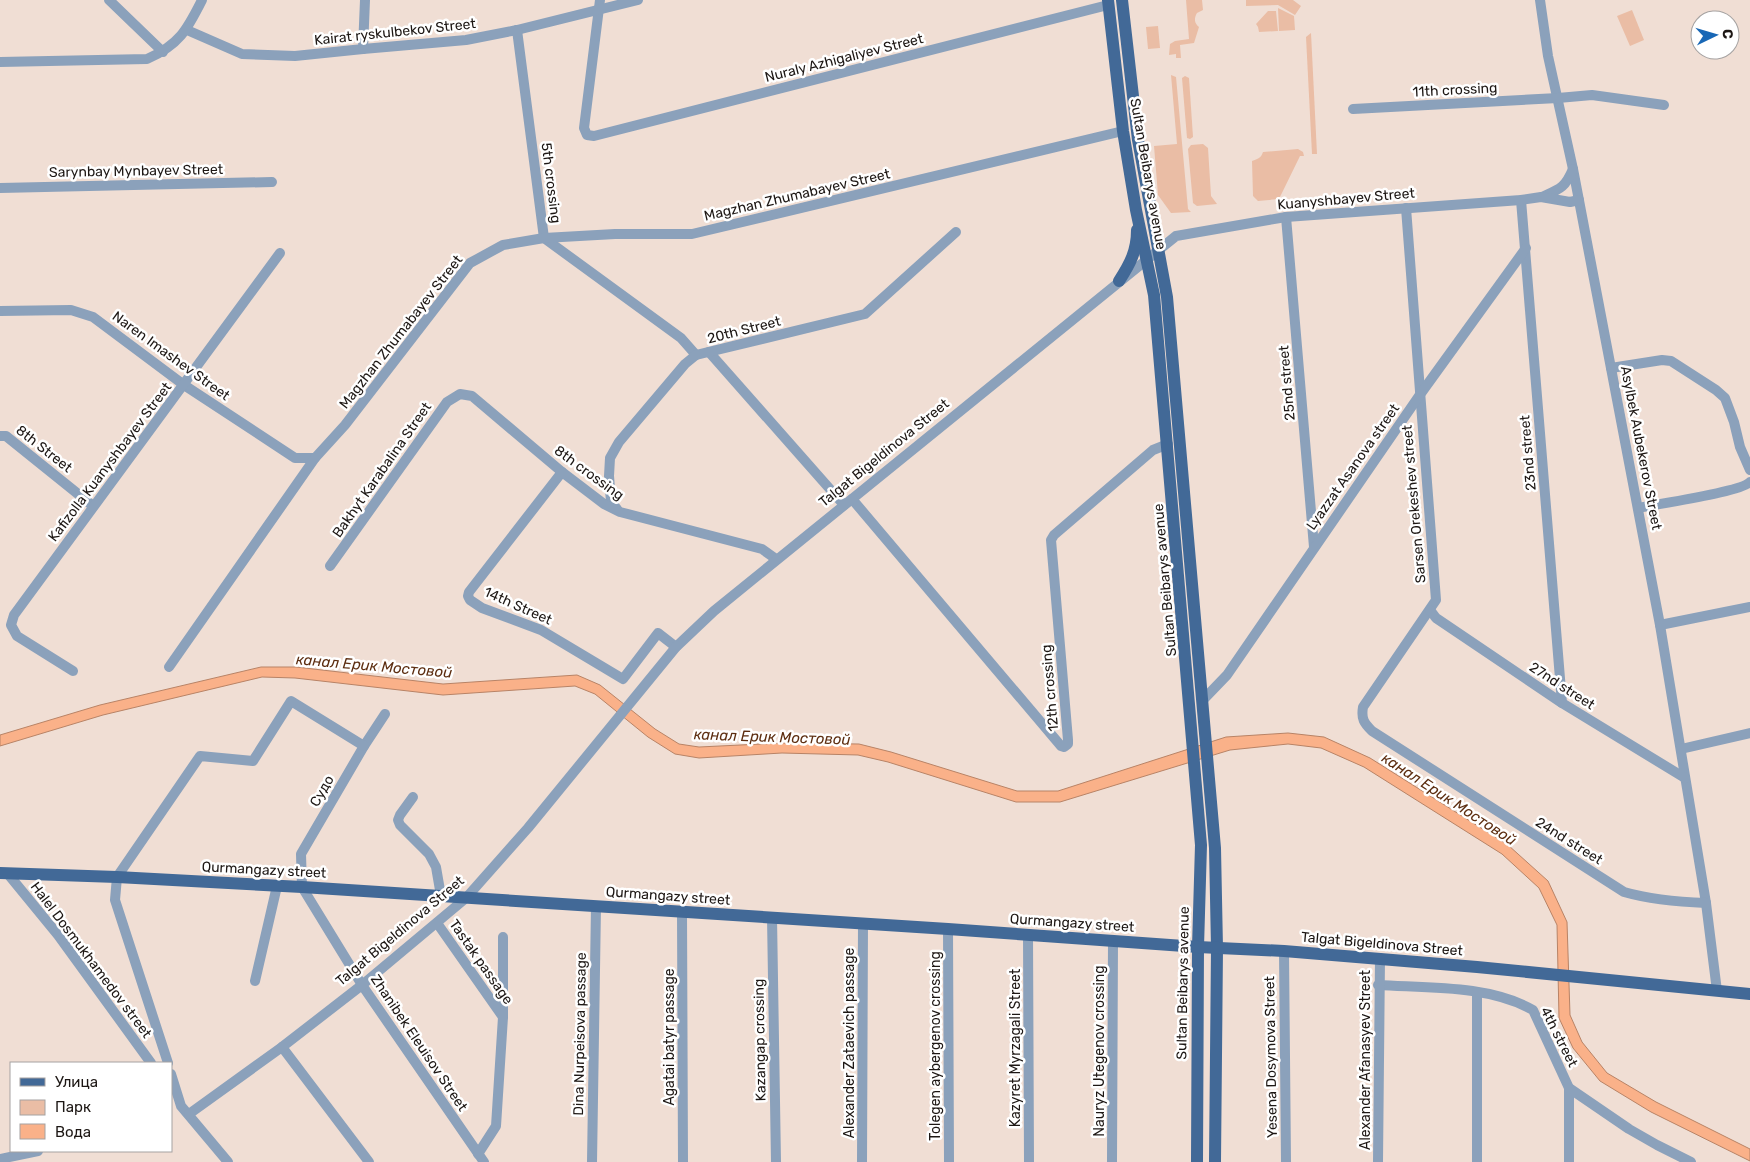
<svg xmlns="http://www.w3.org/2000/svg" width="1750" height="1162" font-family="Rubik,sans-serif">
<rect width="100%" height="100%" fill="#f0ded4"/>
<g fill="#eabda5">
<path d="M1186 0H1202L1203 10 1197 13C1194 18 1194 23 1199 27L1194 43 1180 45 1181 58H1176V54L1169 55 1170 44 1175 41 1189 39Z"/>
<polygon points="1246,0 1293,0 1301,6 1295,15 1278,5 1246,6"/>
<polygon points="1278,8 1294,16 1295,30 1279,31"/>
<polygon points="1632,10 1644,40 1630,46 1617,16"/>
<polygon points="1268,11 1276,11 1278,31 1259,32 1258,27 1256,24"/>
<polygon points="1158,26 1160,48 1148,49 1146,27"/>
<polygon points="1311,33 1317,154 1312,154 1306,37"/>
<polygon points="1171,75 1176,77 1188,209 1191,212 1171,213 1158,195 1154,146 1177,144"/>
<polygon points="1185,76 1189,78 1193,137 1190,139 1187,138 1182,78"/>
<polygon points="1203,144 1208,148 1211,196 1217,204 1197,206 1193,203 1188,149 1191,145"/>
<path d="M1298 149 1303 152 1304 156H1300L1279 199 1258 201 1253 196 1252 161C1258 159 1261 158 1263 152Z"/>
</g>
<polygon fill="#fab189" stroke="#b88366" points="261,667 296,667 443,684 577,675 600,685 655,729 679,744 699,747 782,743 859,744 891,752 1017,791 1058,791 1226,737 1288,733 1324,737 1370,758 1508,845 1548,881 1567,922 1570,1015 1582,1042 1607,1073 1656,1102 1750,1149 1750,1161 1651,1112 1600,1081 1573,1048 1559,1018 1557,925 1539,888 1502,854 1364,767 1321,748 1288,744 1230,750 1060,802 1016,802 888,762 858,755 782,753 699,758 675,754 648,737 595,694 575,686 443,695 295,678 262,677 103,715 0,746 0,735 100,705"/>
<g fill="none" stroke-linecap="round" stroke-linejoin="round">
<g stroke="#8ba1bb" stroke-width="10">
<polyline points="109,0 163,52"/>
<polyline points="600,0 584,128 587,135 594,136 1108,5"/>
<polyline points="1540,0 1548,56 1573,169 1660,625 1706,903"/>
<polyline points="187,30 242,54 295,56 363,49 466,40 517,30 638,0"/>
<polyline points="517,30 544,238 681,338 696,355"/>
<polyline points="363,49 365,0"/>
<path d="M0 62 147 59C179 45 187 30 202 0"/>
<polyline points="1353,109 1558,98 1592,95 1664,105"/>
<polyline points="0,188 272,182"/>
<path d="M1542 197C1560 189 1565 188 1573 169"/>
<polyline points="1521,200 1562,703"/>
<path d="M1406 208 1436 600 1363 707C1361 719 1364 723 1372 731L1624 892C1652 900 1678 902 1706 903L1717 991"/>
<polyline points="1286,217 1314,547"/>
<polyline points="0,311 71,310 93,317 184,385 295,458 315,458"/>
<polyline points="709,352 844,505"/>
<polyline points="1611,368 1662,360 1671,361 1716,390 1725,398 1734,422 1740,447 1750,470"/>
<polyline points="0,436 6,436 93,506"/>
<polyline points="562,472 469,592 468,596 470,600 482,608 541,630 623,679 658,633 676,647"/>
<polyline points="852,499 1061,746 1064,747 1068,744 1068,740 1051,540 1054,535 1153,450 1168,444"/>
<path d="M1638 508C1657 504 1741 492 1750 482"/>
<polyline points="617,509 611,502 609,476 610,458 619,442 685,364 696,355 865,314 956,232"/>
<polyline points="330,566 447,402 460,394 472,396 562,472 604,504 620,512 762,549 776,559"/>
<polyline points="1430,610 1436,618 1562,703 1685,778"/>
<polyline points="1660,625 1750,607"/>
<polyline points="169,667 315,458 345,425 470,263 503,245 544,238 615,234 692,234 1123,131"/>
<polyline points="73,671 17,636 11,625 14,615 280,253"/>
<polyline points="1202,701 1227,675 1419,396 1526,248"/>
<polyline points="385,714 364,746 301,854 302,887 362,985 484,1162"/>
<polyline points="1681,749 1750,733"/>
<polyline points="413,797 400,815 398,820 400,825 429,854 436,867 441,896"/>
<polyline points="8,874 58,935 151,1063"/>
<polyline points="682,912 683,1162"/>
<polyline points="772,917 776,1162"/>
<polyline points="437,923 503,1017"/>
<polyline points="948,929 949,1162"/>
<polyline points="1028,935 1029,1162"/>
<polyline points="1284,951 1286,1162"/>
<polyline points="255,981 277,886"/>
<path d="M1378 985C1428 988 1489 985 1533 1010L1569 1088 1629 1129 1657 1145 1691 1162"/>
<polyline points="1477,992 1477,1162"/>
<polyline points="282,1047 369,1162"/>
<polyline points="168,1063 115,900 117,877 200,756 253,761 291,701 364,746"/>
<polyline points="171,1074 181,1106 228,1162"/>
<polyline points="189,1114 282,1047 362,985 466,898 528,828 676,647 714,611 1176,236 1286,217 1521,200 1541,197 1570,202 1579,200"/>
<polyline points="478,1154 496,1126 503,1017 503,937"/>
<polyline points="0,1159 38,1151"/>
<polyline points="592,1162 596,906"/>
<polyline points="862,1162 863,923"/>
<polyline points="1112,1162 1113,941"/>
<polyline points="1378,1162 1380,958"/>
<polyline points="1569,1162 1569,1088"/>
</g>
<g stroke="#426997" stroke-width="12">
<polyline points="1108,0 1123,131 1136,210 1154,295 1201,845 1198,947 1197,1162"/>
<polyline points="1122,0 1138,140 1167,297 1215,848 1217,948 1215,1162"/>
<path d="M1119 281C1130 264 1137 251 1137 230"/>
<polyline points="0,873 117,877 302,887 948,929 1198,947 1284,951 1477,967 1750,994"/>
</g>
</g>
<g text-anchor="middle" dominant-baseline="central" stroke-width="5" stroke-linejoin="round" paint-order="stroke">
<g font-size="14" fill="#1d1714" stroke="#fff">
<text transform="translate(395 32) rotate(-6)">Kairat ryskulbekov Street</text>
<text transform="translate(844 58) rotate(-14)">Nuraly Azhigaliyev Street</text>
<text transform="translate(1455 90) rotate(-3)">11th crossing</text>
<text transform="translate(136 171) rotate(-1)">Sarynbay Mynbayev Street</text>
<text transform="translate(1148 174) rotate(80)">Sultan Beibarys avenue</text>
<text transform="translate(551 183) rotate(83)">5th crossing</text>
<text transform="translate(797 195) rotate(-13)">Magzhan Zhumabayev Street</text>
<text transform="translate(1346 199) rotate(-5)">Kuanyshbayev Street</text>
<text transform="translate(744 330) rotate(-14)">20th Street</text>
<text transform="translate(401 332) rotate(-52)">Magzhan Zhumabayev Street</text>
<text transform="translate(171 356) rotate(36)">Naren Imashev Street</text>
<text transform="translate(1287 383) rotate(-95)">25nd street</text>
<text transform="translate(1641 448) rotate(79)">Asylbek Aubekerov Street</text>
<text transform="translate(44 449) rotate(38)">8th Street</text>
<text transform="translate(884 453) rotate(-39)">Talgat Bigeldinova Street</text>
<text transform="translate(1528 453) rotate(-95)">23nd street</text>
<text transform="translate(110 462) rotate(-53)">Kafizolla Kuanyshbayev Street</text>
<text transform="translate(1353 467) rotate(-55)">Lyazzat Asanova street</text>
<text transform="translate(382 470) rotate(-55)">Bakhyt Karabalina Street</text>
<text transform="translate(589 473) rotate(36)">8th crossing</text>
<text transform="translate(1414 504) rotate(-95)">Sarsen Orekeshev street</text>
<text transform="translate(1165 580) rotate(-95)">Sultan Beibarys avenue</text>
<text transform="translate(518 606) rotate(24)">14th Street</text>
<text transform="translate(1562 686) rotate(33)">27nd street</text>
<text transform="translate(1050 688) rotate(-95)">12th crossing</text>
<text transform="translate(322 791) rotate(-60)">Судо</text>
<text transform="translate(1569 841) rotate(32)">24nd street</text>
<text transform="translate(264 870) rotate(3)">Qurmangazy street</text>
<text transform="translate(668 896) rotate(4)">Qurmangazy street</text>
<text transform="translate(1072 923) rotate(4)">Qurmangazy street</text>
<text transform="translate(400 931) rotate(-40)">Talgat Bigeldinova Street</text>
<text transform="translate(1382 944) rotate(5)">Talgat Bigeldinova Street</text>
<text transform="translate(91 960) rotate(53)">Halel Dosmukhamedov street</text>
<text transform="translate(481 962) rotate(55)">Tastak passage</text>
<text transform="translate(1183 983) rotate(-89)">Sultan Beibarys avenue</text>
<text transform="translate(580 1034) rotate(-89)">Dina Nurpeisova passage</text>
<text transform="translate(669 1037) rotate(-90)">Agatai batyr passage</text>
<text transform="translate(1559 1037) rotate(63)">4th street</text>
<text transform="translate(760 1040) rotate(-91)">Kazangap crossing</text>
<text transform="translate(419 1043) rotate(56)">Zhanibek Eleuisov Street</text>
<text transform="translate(849 1043) rotate(-90)">Alexander Zataevich passage</text>
<text transform="translate(935 1046) rotate(-90)">Tolegen aybergenov crossing</text>
<text transform="translate(1015 1048) rotate(-90)">Kazyret Myrzagali Street</text>
<text transform="translate(1099 1051) rotate(-90)">Nauryz Utegenov crossing</text>
<text transform="translate(1271 1057) rotate(-91)">Yesena Dosymova Street</text>
<text transform="translate(1365 1060) rotate(-90)">Alexander Afanasyev Street</text>
</g>
<g font-size="15" font-style="italic" fill="#5d2e11" stroke="#fff">
<text transform="translate(374 666) rotate(5)">канал Ерик Мостовой</text>
<text transform="translate(772 737) rotate(2)">канал Ерик Мостовой</text>
<text transform="translate(1449 799) rotate(33)">канал Ерик Мостовой</text>
</g>
</g>
<rect x="10" y="1062" width="162" height="90" fill="#ffffff" stroke="#a5a2a1"/>
<rect x="20" y="1078" width="25" height="8" fill="#426997" stroke="#a5a2a1"/>
<text x="55" y="1087" font-size="15" fill="#1d1714">Улица</text>
<rect x="20" y="1100" width="25" height="15" fill="#eabda5" stroke="#a5a2a1"/>
<text x="55" y="1112" font-size="15" fill="#1d1714">Парк</text>
<rect x="20" y="1124" width="25" height="15" fill="#fab189" stroke="#a5a2a1"/>
<text x="55" y="1137" font-size="15" fill="#1d1714">Вода</text>
<g transform="translate(1715 35) rotate(85)"><circle r="24" fill="#ffffff" stroke="#a5a2a1"/>
<path d="M0-4L9 19L0 12L-9 19Z" fill="#1867b6"/>
<text y="-8" font-size="14" font-weight="bold" text-anchor="middle" fill="#1d1714">С</text>
</g>
</svg>
